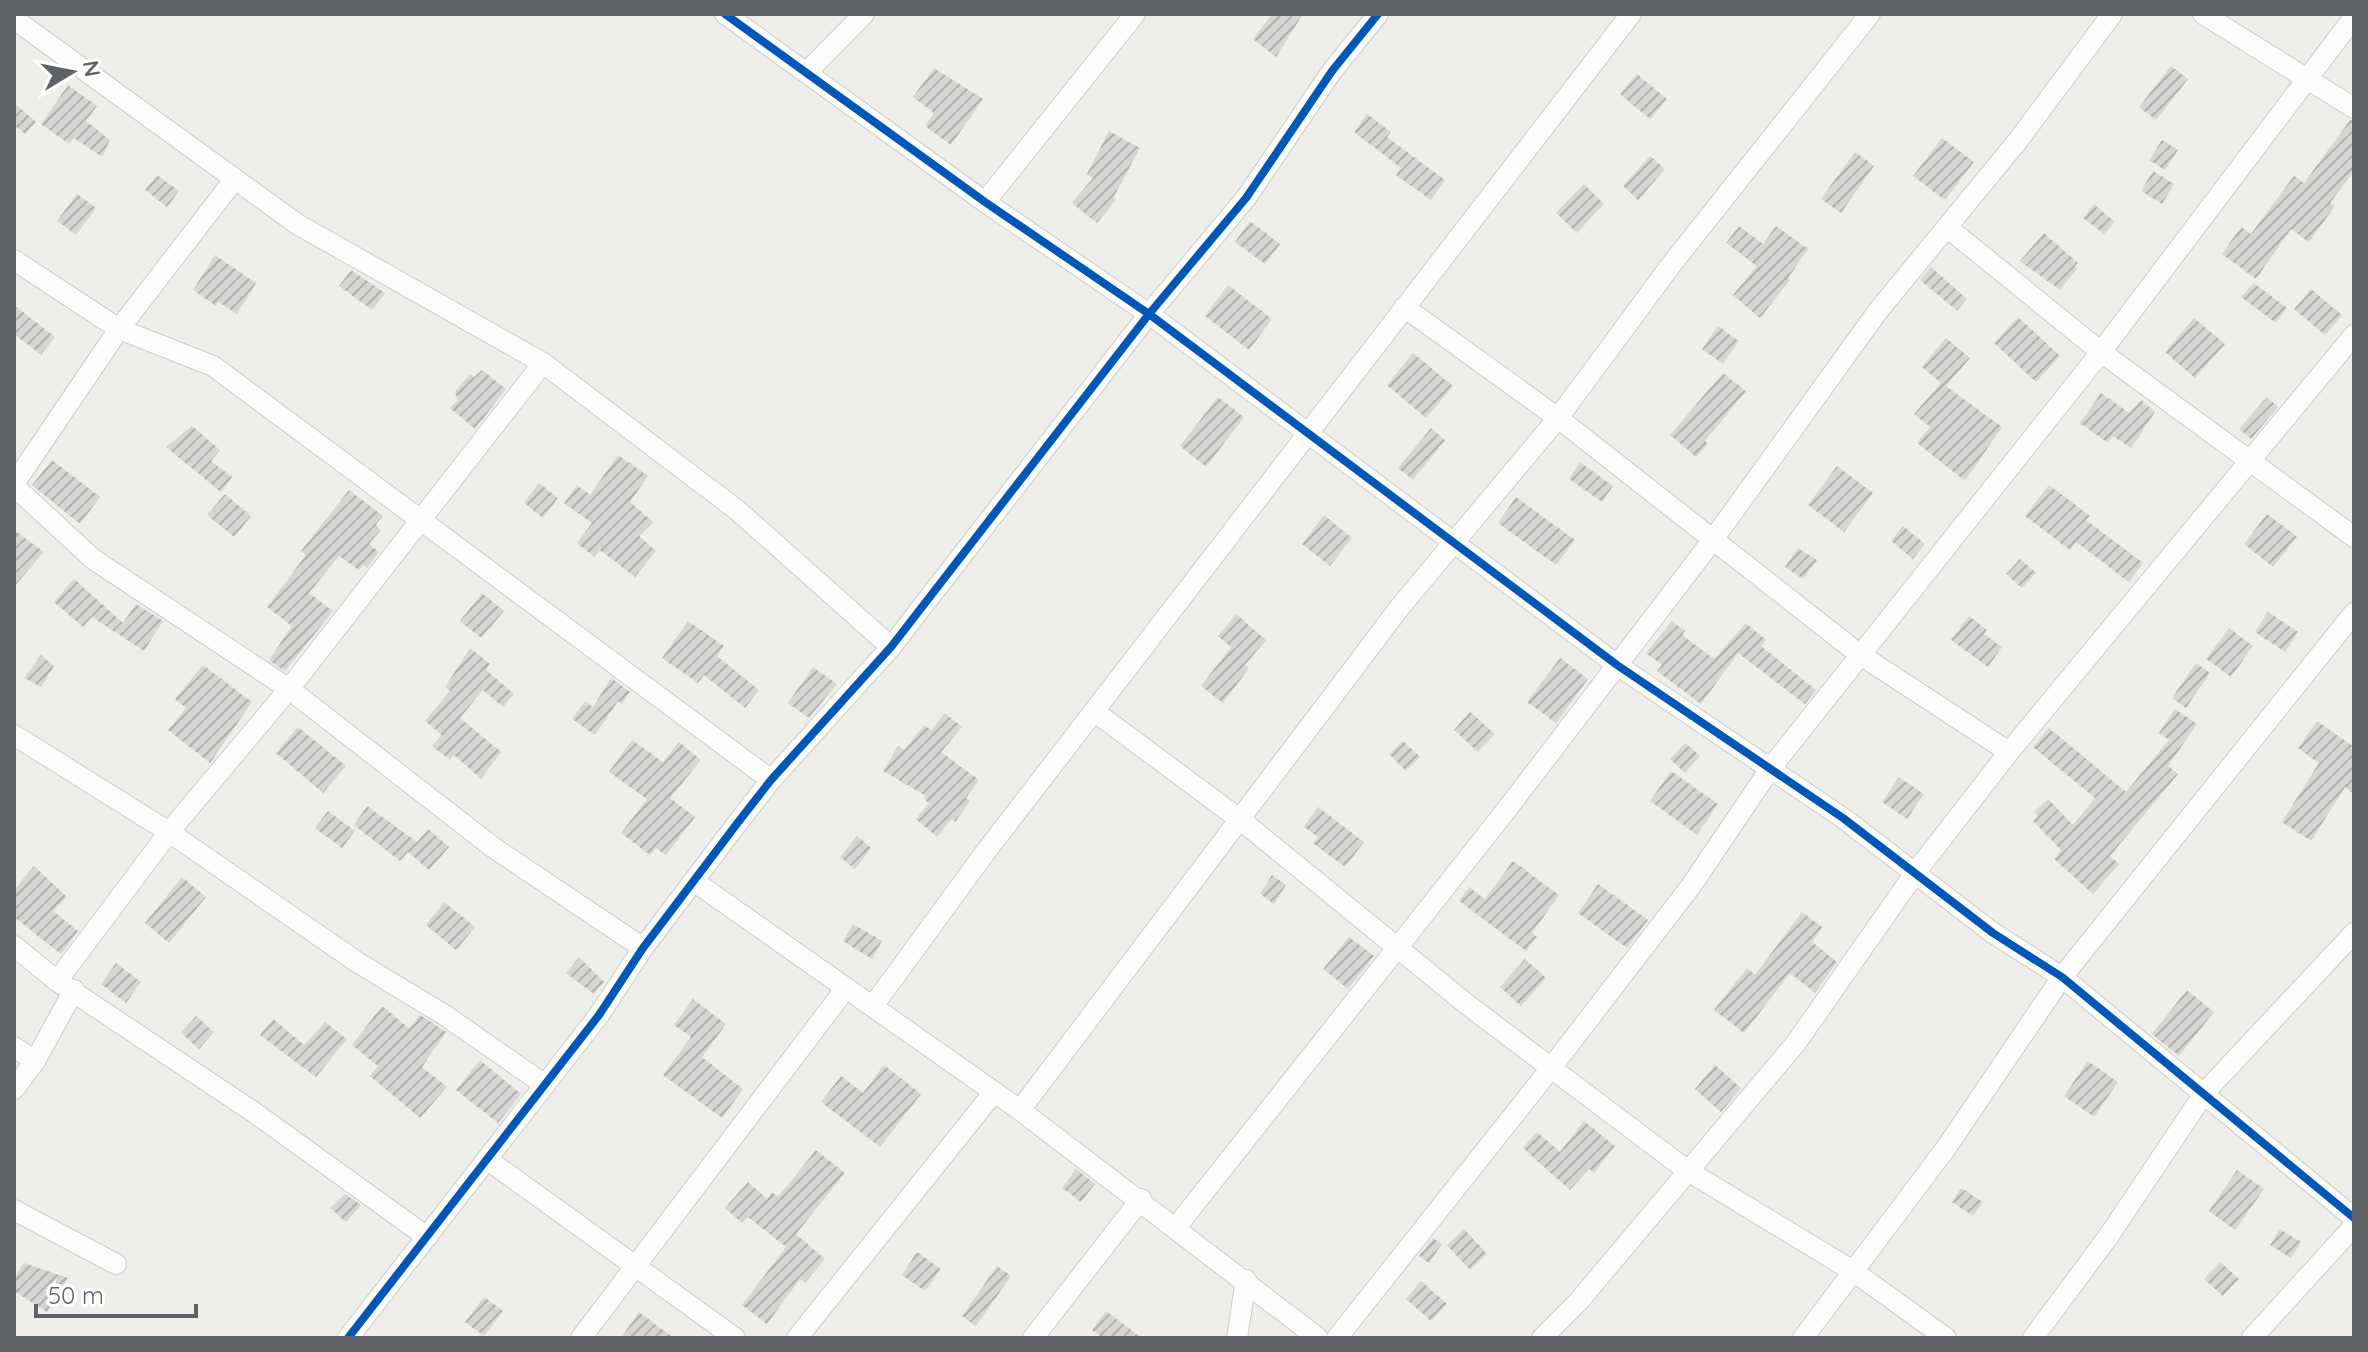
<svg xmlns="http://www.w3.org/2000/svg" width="2368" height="1352" font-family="Quicksand,sans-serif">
<defs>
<pattern id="building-hatch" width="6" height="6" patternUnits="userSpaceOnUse" patternTransform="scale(2)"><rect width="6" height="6" fill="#d6d5d3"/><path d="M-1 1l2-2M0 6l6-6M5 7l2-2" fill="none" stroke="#b1b0af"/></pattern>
</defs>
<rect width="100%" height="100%" fill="#efeeea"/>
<g fill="url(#building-hatch)">
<polygon points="1272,14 1303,14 1276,57 1253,39"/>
<polygon points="2171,66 2188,79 2156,120 2139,107"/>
<polygon points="934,68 983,99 951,145 925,126 934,113 913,97"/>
<polygon points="1637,74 1667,99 1650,119 1620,94"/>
<polygon points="68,85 97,106 86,121 110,140 102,157 74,138 69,144 41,124"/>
<polygon points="14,103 36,122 25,134 14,125"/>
<polygon points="1367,114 1391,132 1387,137 1445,180 1431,200 1396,175 1401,168 1354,132"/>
<polygon points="2350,120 2354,121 2354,171 2330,203 2335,206 2309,242 2291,229 2256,279 2222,254 2241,227 2251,234 2294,176 2304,183"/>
<polygon points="1109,131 1140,148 1113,198 1116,200 1097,223 1072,203 1093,178 1087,174"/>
<polygon points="1942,138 1974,162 1945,200 1913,176"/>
<polygon points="2162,140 2178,150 2165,170 2149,160"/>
<polygon points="1855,152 1874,166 1841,213 1821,199"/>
<polygon points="1650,156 1665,169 1638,200 1623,186"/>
<polygon points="2153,171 2174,184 2162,204 2141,191"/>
<polygon points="157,175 179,191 167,207 145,190"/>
<polygon points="1584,184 1604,204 1577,233 1556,213"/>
<polygon points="77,194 96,208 76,235 57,221"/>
<polygon points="2094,204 2115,222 2104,234 2083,218"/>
<polygon points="1250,221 1280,244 1265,264 1235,242"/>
<polygon points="1739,226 1763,244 1776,226 1808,249 1788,278 1790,280 1760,318 1733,295 1757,266 1726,243"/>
<polygon points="2044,233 2078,263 2075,266 2077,269 2060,290 2020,261"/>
<polygon points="215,255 256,283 237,314 218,302 216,306 193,290"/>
<polygon points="1931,267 1967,299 1957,311 1920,280"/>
<polygon points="351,270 385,293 372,310 339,286"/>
<polygon points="2254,283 2287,308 2276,323 2241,297"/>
<polygon points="1228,285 1272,319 1249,350 1205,316"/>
<polygon points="2311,289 2342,315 2325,335 2294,309"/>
<polygon points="14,305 55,337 41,355 14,334"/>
<polygon points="2018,317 2060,356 2036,382 1994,343"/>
<polygon points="2194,318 2225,344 2195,378 2165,352"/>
<polygon points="1718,326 1739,341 1723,364 1702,349"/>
<polygon points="1946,338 1970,358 1946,386 2002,427 1965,481 1917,443 1930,427 1914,414 1941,383 1922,367"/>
<polygon points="1413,353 1453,386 1426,418 1387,385"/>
<polygon points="482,370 506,389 475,429 450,408 458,400 455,392 470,374 474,377"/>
<polygon points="1723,373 1746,391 1705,441 1708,444 1696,457 1670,435"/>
<polygon points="2101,393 2129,413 2141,400 2155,412 2131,448 2113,436 2108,443 2080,423"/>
<polygon points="1218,397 1244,417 1206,467 1180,446"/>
<polygon points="2267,397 2278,407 2251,439 2239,429"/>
<polygon points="192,426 220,450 211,461 232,477 221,492 166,447"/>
<polygon points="1431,428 1445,440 1413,480 1398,468"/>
<polygon points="618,455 648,476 630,502 653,522 639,536 656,551 635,577 600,550 594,557 577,543 592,523 564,503 577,485 590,495"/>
<polygon points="52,460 100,497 80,524 32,485"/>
<polygon points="1580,462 1613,486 1602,502 1569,479"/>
<polygon points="1837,466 1873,493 1844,532 1808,505"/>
<polygon points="539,483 558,498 543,518 524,503"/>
<polygon points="2049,485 2090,516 2086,520 2143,563 2129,582 2076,542 2070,550 2025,516"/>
<polygon points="349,490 383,516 376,524 380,531 369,544 379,552 367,568 363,565 359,570 339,556 309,593 333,611 285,671 269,660 292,626 267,607 306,555 301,551"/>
<polygon points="225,494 251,516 234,537 207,515"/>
<polygon points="1516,497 1575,540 1556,565 1498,523"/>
<polygon points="2267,514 2297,537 2273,567 2244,544"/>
<polygon points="1324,515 1352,538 1330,566 1302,544"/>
<polygon points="1903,526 1925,544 1913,559 1891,541"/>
<polygon points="14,530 44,552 14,587"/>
<polygon points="1798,548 1817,560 1803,579 1785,567"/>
<polygon points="2020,559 2036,573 2022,588 2006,574"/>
<polygon points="74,579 123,623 136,604 163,621 144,651 92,617 83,627 54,602"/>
<polygon points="482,593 504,611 481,638 460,621"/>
<polygon points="2268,612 2298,632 2285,652 2255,632"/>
<polygon points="1236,614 1266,640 1245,665 1249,668 1223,703 1201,686 1231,647 1218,636"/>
<polygon points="1969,616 1987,630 1984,634 2002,647 1988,667 1951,640"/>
<polygon points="688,621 724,646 717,656 759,690 745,708 704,675 698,683 662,658"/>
<polygon points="1672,621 1685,631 1682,635 1714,659 1746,623 1766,640 1761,646 1816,690 1805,704 1738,653 1701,704 1657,671 1662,665 1646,653"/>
<polygon points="2229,628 2253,646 2231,677 2206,659"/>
<polygon points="470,648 490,664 486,670 514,694 503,707 483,690 460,718 501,752 481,779 454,755 450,760 432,746 442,735 425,721 450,691 445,687"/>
<polygon points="41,655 54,666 41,687 24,678"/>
<polygon points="1560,658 1588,679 1556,723 1527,702"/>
<polygon points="2196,663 2210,673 2186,708 2172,698"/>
<polygon points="203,665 252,702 210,763 168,730 186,708 175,699"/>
<polygon points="813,667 837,684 809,718 788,703"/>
<polygon points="611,678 630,692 622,704 618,701 595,735 572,719 585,701 593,707"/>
<polygon points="2175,709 2197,724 2168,766 2178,774 2110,856 2119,864 2093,894 2054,859 2061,850 2033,821 2038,816 2034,812 2048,799 2073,825 2095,798 2033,747 2049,728 2126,792 2169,740 2159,733"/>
<polygon points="1470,712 1495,734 1478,752 1454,730"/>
<polygon points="945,713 962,727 941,752 979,780 966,798 970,801 955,822 952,819 937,837 916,819 929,803 924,799 926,796 883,771 898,746 904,750 924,725 931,730"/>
<polygon points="2317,721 2354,747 2354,794 2345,787 2311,841 2282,822 2319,763 2298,748"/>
<polygon points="298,727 346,766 323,793 276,753"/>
<polygon points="632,740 663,762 679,742 701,760 670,798 695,817 666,855 656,848 650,855 621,833 647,799 609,772"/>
<polygon points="1403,741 1420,757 1406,771 1389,754"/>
<polygon points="1685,743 1700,756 1685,773 1670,759"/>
<polygon points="1671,771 1718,804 1697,835 1650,801"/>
<polygon points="1899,777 1924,794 1907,819 1882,802"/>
<polygon points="367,806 417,842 428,829 449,847 429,870 408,852 400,861 354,825"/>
<polygon points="1318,807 1364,842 1345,867 1313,843 1318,837 1304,827"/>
<polygon points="328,811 355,831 342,848 315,828"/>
<polygon points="857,836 871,848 855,869 840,857"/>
<polygon points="1513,861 1559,895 1532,933 1537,937 1526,951 1459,901 1469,887 1485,899"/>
<polygon points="34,866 67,897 53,911 78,931 61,954 14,917 14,890"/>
<polygon points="1272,875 1286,885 1274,904 1260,894"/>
<polygon points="182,877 206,897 169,943 145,923"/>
<polygon points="1598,884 1648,920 1627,948 1578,913"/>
<polygon points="444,902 475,927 456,950 426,925"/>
<polygon points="1802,912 1822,927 1812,942 1837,962 1815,993 1790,973 1744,1033 1714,1010 1747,968 1755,975"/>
<polygon points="853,924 882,941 872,959 843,941"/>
<polygon points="1349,937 1374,956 1348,989 1323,969"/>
<polygon points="579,957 604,982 594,994 566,973"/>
<polygon points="1525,959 1546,978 1521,1006 1500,987"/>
<polygon points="116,963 141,982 126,1003 101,984"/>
<polygon points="2187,990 2214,1012 2179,1056 2152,1034"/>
<polygon points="693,999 726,1024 702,1057 743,1089 722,1118 663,1075 691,1037 674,1025"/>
<polygon points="382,1006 409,1028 420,1015 446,1032 422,1067 447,1087 420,1118 370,1076 378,1066 352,1045"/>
<polygon points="196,1016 214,1032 199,1049 181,1033"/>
<polygon points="273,1019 304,1045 325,1022 347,1039 316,1077 260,1035"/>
<polygon points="480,1060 521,1094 498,1123 456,1090"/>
<polygon points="2088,1061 2118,1082 2094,1117 2064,1096"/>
<polygon points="884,1065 921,1094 880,1147 821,1102 841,1076 863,1093"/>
<polygon points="1715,1065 1741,1088 1721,1112 1695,1089"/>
<polygon points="1584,1121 1615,1146 1594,1173 1589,1169 1570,1190 1523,1148 1537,1132 1560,1152"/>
<polygon points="816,1150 845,1173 796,1234 825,1259 805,1283 800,1279 767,1324 742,1305 786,1247 748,1217 742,1223 725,1208 748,1182 767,1199 772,1192 778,1197"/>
<polygon points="1076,1169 1095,1184 1081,1202 1062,1188"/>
<polygon points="2237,1170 2264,1189 2235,1230 2209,1211"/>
<polygon points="1961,1188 1983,1202 1973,1216 1952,1202"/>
<polygon points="345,1194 361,1205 346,1222 330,1208"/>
<polygon points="1464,1229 1487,1254 1470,1270 1447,1245"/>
<polygon points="2280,1229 2301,1242 2291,1258 2270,1245"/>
<polygon points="1433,1238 1442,1244 1429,1263 1419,1256"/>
<polygon points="917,1252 941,1269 925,1291 902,1275"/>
<polygon points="2220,1262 2239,1279 2223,1296 2204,1279"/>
<polygon points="24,1263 68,1278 47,1312 14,1291 14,1279"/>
<polygon points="997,1266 1011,1276 976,1326 962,1316"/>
<polygon points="1421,1281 1447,1304 1431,1321 1406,1299"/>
<polygon points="484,1297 503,1311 484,1336 465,1322"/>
<polygon points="1106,1311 1142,1338 1103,1338 1092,1330"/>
<polygon points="639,1312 674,1338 621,1338"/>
</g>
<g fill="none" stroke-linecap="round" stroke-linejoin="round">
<defs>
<g id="minor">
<polyline points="725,14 985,202 1149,314 1617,665 1843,818 1993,933 2062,977 2354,1218"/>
<polyline points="2203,14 2354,108"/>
<polyline points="14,19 297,224 543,363 737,510 891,647"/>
<polyline points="807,72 864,14"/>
<polyline points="985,202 1135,14"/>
<polyline points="1948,228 2101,352 2354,537"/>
<polyline points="14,260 119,329 213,366 771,780"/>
<polyline points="1404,307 1558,418 1859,654 2009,752"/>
<polyline points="14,484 119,329 234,180"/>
<polyline points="14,486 93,559 289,689 494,848 643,948"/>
<polyline points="1095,712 1242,821 1469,1006 1688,1171 1853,1271 1946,1338"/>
<polyline points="14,735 169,832 357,962 446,1016 545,1085"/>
<polyline points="695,882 1020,1110 1318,1338"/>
<polyline points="14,946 57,981 255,1113 427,1237"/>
<polyline points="57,981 169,832 289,689 543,363"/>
<polyline points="873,1006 984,854 1631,14"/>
<polyline points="14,1047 35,1061"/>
<polyline points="14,1089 35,1061 74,990"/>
<polyline points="1020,1110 1400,607 1558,418 1671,265 1870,14"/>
<polyline points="488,1160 735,1338"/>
<polyline points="14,1210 116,1264"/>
<polyline points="1177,1226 1504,813 1712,541 1878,311 2020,138 2112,14"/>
<polyline points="348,1338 599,1015 643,948 739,821 771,780 891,647 1149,314 1246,198 1332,71 1378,14"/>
<polyline points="581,1338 846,988"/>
<polyline points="797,1338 994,1092"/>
<polyline points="1033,1338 1141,1199"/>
<polyline points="1237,1338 1246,1280"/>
<polyline points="1337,1338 1551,1068 1691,886 1770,769 2101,352 2354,17"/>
<polyline points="1542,1338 1578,1302 1796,1043 1915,873 2009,752 2354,335"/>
<polyline points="1803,1338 1946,1148 2062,977 2354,613"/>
<polyline points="2033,1338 2108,1237 2205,1092 2354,933"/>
<polyline points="2252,1338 2354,1226"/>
</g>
</defs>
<use href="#minor" stroke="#cbcccc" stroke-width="22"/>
<use href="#minor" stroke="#fdfcfc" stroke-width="20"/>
<defs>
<g id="cycleway">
<polyline points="725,14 985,202 1149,314 1617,665 1843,818 1993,933 2062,977 2354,1218"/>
<polyline points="348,1338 599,1015 643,948 739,821 771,780 891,647 1149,314 1246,198 1332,71 1378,14"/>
</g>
</defs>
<use href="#cycleway" stroke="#fff" stroke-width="13"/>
<use href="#cycleway" stroke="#0057b8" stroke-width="8"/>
</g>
<rect width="2368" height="1352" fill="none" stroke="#5f6368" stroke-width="32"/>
<g transform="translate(72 72) rotate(80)" stroke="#ffffff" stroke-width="6" paint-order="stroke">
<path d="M0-6L14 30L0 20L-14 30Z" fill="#5f6368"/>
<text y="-12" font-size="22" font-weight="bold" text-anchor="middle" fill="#5f6368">N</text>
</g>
<path d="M36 1304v12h160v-12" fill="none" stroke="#5f6368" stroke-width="4"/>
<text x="48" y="1304" font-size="24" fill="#5f6368" stroke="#ffffff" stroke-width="6" paint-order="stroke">50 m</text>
</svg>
